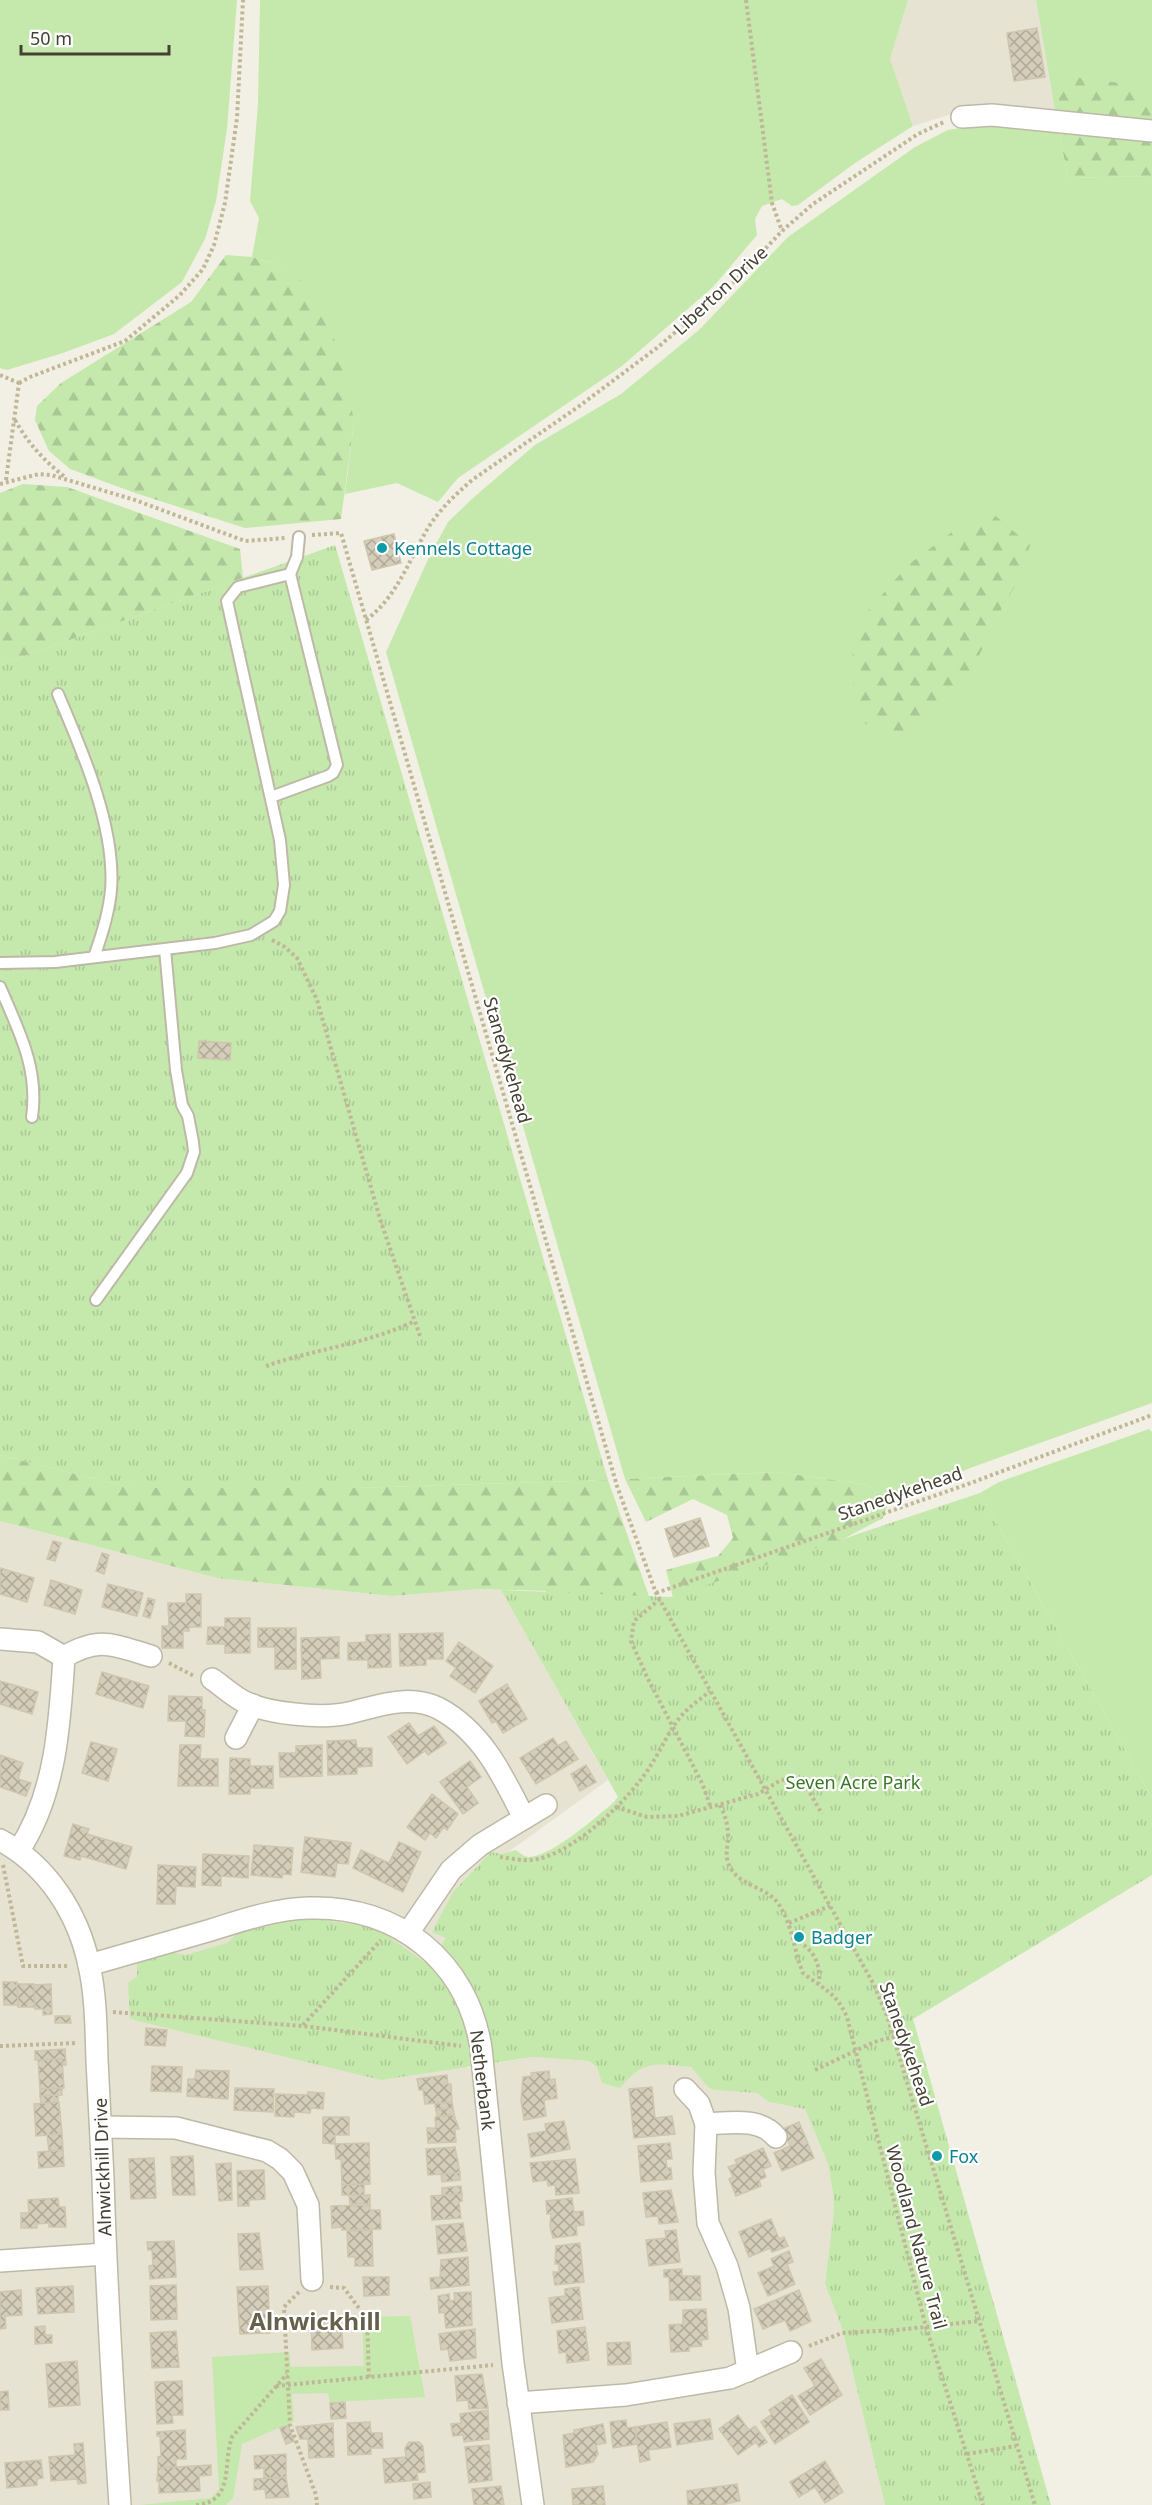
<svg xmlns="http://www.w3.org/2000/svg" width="1152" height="2505" font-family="'Noto Sans',sans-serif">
<defs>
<pattern id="forest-firs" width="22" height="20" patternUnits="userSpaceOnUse" patternTransform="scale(1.5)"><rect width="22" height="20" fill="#c5e8ac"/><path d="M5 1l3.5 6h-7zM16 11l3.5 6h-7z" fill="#aac895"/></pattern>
<pattern id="park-tufts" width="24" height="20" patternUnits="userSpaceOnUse" patternTransform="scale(1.5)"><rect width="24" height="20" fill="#c5e8ac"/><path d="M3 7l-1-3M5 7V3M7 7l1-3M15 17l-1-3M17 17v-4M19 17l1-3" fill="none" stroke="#aac895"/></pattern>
<pattern id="building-cross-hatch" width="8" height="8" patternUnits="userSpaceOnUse" patternTransform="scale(1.5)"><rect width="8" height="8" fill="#d4cdb9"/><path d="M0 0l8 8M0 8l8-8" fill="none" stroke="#aea897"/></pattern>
</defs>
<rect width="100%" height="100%" fill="#f2f0e4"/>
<g fill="#e6e3d2">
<polygon points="908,0 1036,0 1056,116 968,109 913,126 890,59"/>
<polygon points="0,1521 217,1578 392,1596 479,1589 501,1590 608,1780 453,1892 433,1932 446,1938 467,2068 533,2057 589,2061 597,2067 629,2077 650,2063 691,2067 708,2086 714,2090 757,2093 769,2102 805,2109 828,2164 833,2192 834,2210 825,2284 842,2328 885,2505 0,2505"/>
</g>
<g fill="#c5e8ac">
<polygon points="0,0 237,0 227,129 216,201 205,239 182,282 114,334 63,353 7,370 0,368"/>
<polygon points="260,0 908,0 890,59 913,126 855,163 798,205 792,206 782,199 762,206 755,219 757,235 713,287 622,366 458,478 438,502 397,483 345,494 354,423 282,266 252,257 259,218 250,201 258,104"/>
<polygon points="1036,0 1152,0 1152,123 1056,116"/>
<polygon points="988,123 1059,131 1068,178 1152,176 1152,1403 970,1468 888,1504 869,1485 777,1472 625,1479 386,652 430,555 448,522 473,498 535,445 621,394 699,330 788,237 915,147 948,130"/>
<polygon points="1149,1429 1152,1432 1152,1798 980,1493 999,1482"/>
<polygon points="410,2316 425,2397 330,2402 328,2393 292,2394 294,2421 242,2444 233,2498 226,2505 140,2505 211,2498 219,2490 212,2357 289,2352 291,2367 364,2366 362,2317"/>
</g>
<g fill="url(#forest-firs)">
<polygon points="1059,75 1152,87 1152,123 1059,117"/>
<polygon points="1059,131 1152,139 1152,176 1068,178"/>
<polygon points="226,255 252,257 282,266 308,286 329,325 346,372 354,423 341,519 245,528 138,494 70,469 49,451 35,420 37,406 61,383 191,302"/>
<polygon points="23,484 67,487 240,549 243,578 0,665 0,493"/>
<polygon points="992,513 1030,545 1019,579 1002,608 962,691 895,738 856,719 852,667 854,627 908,565 956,529"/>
<polygon points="0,1455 132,1488 356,1488 608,1480 869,2221 546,1591 479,1589 392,1596 217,1578 0,1521"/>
<polygon points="777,1472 869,1485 888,1504 883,1518 723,1602 676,1609 666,1570 718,1556 733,1538 727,1515 693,1499 646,1522 625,1479"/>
</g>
<g fill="url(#park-tufts)">
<polygon points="335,545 608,1480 356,1488 132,1488 0,1455 0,665"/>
<path d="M980 1493 1152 1798V1875L913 2019 1051 2505H885L842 2328 825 2284 834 2210 833 2192 828 2164 805 2109 769 2102 757 2093 714 2090 708 2087 691 2067C656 2064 645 2058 620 2088L602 2083 597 2067 589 2061 533 2057 381 2080 130 2019 128 1983 137 1977V1962L170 1952 186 1955 227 1943 242 1929H254L307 1918 360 1925 379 1930 429 1965 446 1938 432 1932 453 1892 491 1852 502 1854 516 1850C520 1853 523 1856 528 1857 550 1858 596 1817 613 1803L618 1797 501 1590 670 1597Z"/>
</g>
<g fill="url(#building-cross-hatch)" stroke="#cfc6ad" stroke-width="1.5">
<polygon points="1037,28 1045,77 1014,81 1007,33"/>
<polygon points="394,534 401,563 372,570 364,541"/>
<polygon points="199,1041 231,1043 230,1060 198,1058"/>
<polygon points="700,1518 709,1546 674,1557 665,1529"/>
<polygon points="53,1541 61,1543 55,1561 47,1559"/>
<polygon points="102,1553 109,1555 104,1574 96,1571"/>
<polygon points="0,1568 34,1578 27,1602 0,1594"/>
<polygon points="51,1580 82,1590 75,1614 44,1605"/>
<polygon points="108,1584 143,1593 137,1616 102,1607"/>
<polygon points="186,1594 201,1594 201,1627 189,1627 189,1631 183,1631 183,1648 162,1648 162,1626 169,1626 168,1603 186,1603"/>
<polygon points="148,1598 155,1600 150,1618 143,1616"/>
<polygon points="225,1618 250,1618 250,1653 225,1653 225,1644 207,1644 208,1627 225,1627"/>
<polygon points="258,1628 296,1628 296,1669 275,1669 275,1647 258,1647"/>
<polygon points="443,1633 443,1659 426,1659 426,1665 400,1666 399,1634"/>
<polygon points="390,1634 391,1667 368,1668 368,1660 348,1660 348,1643 366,1642 366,1635"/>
<polygon points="339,1637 339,1658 320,1659 321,1678 302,1679 301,1638"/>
<polygon points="459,1642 493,1666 475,1693 450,1676 456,1668 446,1661"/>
<polygon points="102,1672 149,1686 143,1708 96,1694"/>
<polygon points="0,1681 38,1692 32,1714 0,1704"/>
<polygon points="507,1684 527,1719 503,1733 496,1721 492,1723 479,1701"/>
<polygon points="169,1696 202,1697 202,1710 205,1710 204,1737 185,1736 186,1721 168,1721"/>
<polygon points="409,1723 418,1736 434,1726 446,1743 428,1755 425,1751 407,1764 388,1737"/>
<polygon points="553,1738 558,1746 566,1741 578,1759 536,1784 520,1758"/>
<polygon points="356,1740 357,1748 372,1748 372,1766 357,1767 357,1774 328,1775 327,1741"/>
<polygon points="91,1742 117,1749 108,1781 82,1773"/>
<polygon points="180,1745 201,1745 200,1759 218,1759 218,1786 178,1786"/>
<polygon points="322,1745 322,1776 280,1777 279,1753 296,1753 296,1746"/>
<polygon points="0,1755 23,1763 18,1779 31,1783 26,1796 0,1787"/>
<polygon points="230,1758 250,1759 250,1766 273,1766 273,1788 250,1788 250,1794 229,1794"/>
<polygon points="470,1761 481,1777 467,1787 478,1803 463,1814 440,1782"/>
<polygon points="586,1765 596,1782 580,1791 571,1774"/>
<polygon points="432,1794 458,1814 447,1830 444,1827 436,1838 430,1833 425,1840 407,1827"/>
<polygon points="73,1824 89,1829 87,1834 132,1847 126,1869 81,1856 80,1860 64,1856"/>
<polygon points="305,1837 351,1843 348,1864 337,1863 335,1877 301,1872"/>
<polygon points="399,1842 421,1852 403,1892 353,1868 361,1850 389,1863"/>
<polygon points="254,1845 293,1848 291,1875 283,1874 282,1878 251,1875"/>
<polygon points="203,1854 249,1856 248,1878 221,1876 221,1886 202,1885"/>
<polygon points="158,1865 196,1867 195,1887 176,1886 175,1904 157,1904"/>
<polygon points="3,1982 17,1982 18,2005 4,2005"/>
<polygon points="17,1984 34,1984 35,2007 18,2007"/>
<polygon points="51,1984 52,2014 43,2015 43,2009 35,2009 34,1985"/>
<polygon points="55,2016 70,2016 71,2023 55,2023"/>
<polygon points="146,2028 167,2030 165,2046 145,2045"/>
<polygon points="65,2049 66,2065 63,2065 62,2059 35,2060 35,2051"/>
<polygon points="62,2059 64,2088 40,2089 38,2060"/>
<polygon points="152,2066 182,2067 181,2092 151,2091"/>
<polygon points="196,2070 229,2071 228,2099 187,2096 188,2079 195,2079"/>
<polygon points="549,2071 550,2080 555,2079 557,2098 544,2100 546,2116 524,2120 521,2100 523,2077 532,2076 531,2073"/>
<polygon points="447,2075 448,2084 451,2084 452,2102 425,2104 423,2090 419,2090 417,2079"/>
<polygon points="652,2087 655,2118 672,2116 675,2134 634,2138 629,2089"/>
<polygon points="62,2088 62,2095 40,2096 40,2089"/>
<polygon points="235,2088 274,2089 273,2112 234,2110"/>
<polygon points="308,2092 324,2093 323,2109 311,2108 310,2113 294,2112 294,2117 275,2116 276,2094 307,2095"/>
<polygon points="58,2095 58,2102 41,2103 40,2096"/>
<polygon points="59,2102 62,2134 36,2136 34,2104"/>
<polygon points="452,2102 453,2108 436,2110 435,2104"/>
<polygon points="453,2108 454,2115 437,2116 436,2110"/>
<polygon points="454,2115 459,2129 455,2129 456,2142 428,2143 427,2128 436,2128 435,2117"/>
<polygon points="323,2117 349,2117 349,2135 335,2135 335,2144 323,2143"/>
<polygon points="564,2121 570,2149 531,2157 528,2134 546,2131 545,2124"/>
<polygon points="799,2122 814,2158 782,2171 774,2153 790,2146 783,2129"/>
<polygon points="62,2134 63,2150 49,2151 47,2135"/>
<polygon points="369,2143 370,2184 342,2185 341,2159 336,2159 335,2144"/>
<polygon points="670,2143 672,2159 666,2159 667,2168 671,2168 672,2179 641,2182 638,2146"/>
<polygon points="455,2147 460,2173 428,2175 426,2149"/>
<polygon points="763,2148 771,2166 763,2169 766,2177 759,2180 761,2186 736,2196 729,2179 733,2177 728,2167 737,2164 735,2160"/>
<polygon points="63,2150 64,2166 39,2168 38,2152"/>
<polygon points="193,2156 195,2195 173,2195 171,2157"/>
<polygon points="154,2158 156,2198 131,2199 129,2159"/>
<polygon points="575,2159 579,2193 556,2195 555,2185 548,2186 547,2180 533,2182 530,2163"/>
<polygon points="231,2163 232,2200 219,2201 216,2164"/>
<polygon points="264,2170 265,2199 249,2200 249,2206 238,2206 237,2171"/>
<polygon points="460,2173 460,2180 442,2182 441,2174"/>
<polygon points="364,2184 364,2195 342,2195 342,2185"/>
<polygon points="461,2186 462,2194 442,2195 442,2188"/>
<polygon points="671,2190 678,2222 659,2224 658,2216 646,2217 643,2193"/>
<polygon points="462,2194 462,2201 459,2202 461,2218 432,2220 431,2196"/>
<polygon points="349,2195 370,2195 370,2204 350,2204"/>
<polygon points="58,2198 59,2207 65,2207 66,2227 49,2227 49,2223 37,2224 37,2228 21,2228 21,2213 29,2213 28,2200"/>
<polygon points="572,2198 574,2212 583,2211 584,2225 576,2226 577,2235 553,2238 550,2227 551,2214 547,2214 546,2201"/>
<polygon points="370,2205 370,2210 380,2210 381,2229 342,2230 342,2227 332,2228 331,2206"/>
<polygon points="771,2219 779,2239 784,2237 788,2246 772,2252 770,2248 749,2257 739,2232"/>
<polygon points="463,2223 467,2251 438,2254 436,2226"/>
<polygon points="372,2230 373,2266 355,2266 355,2257 348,2257 347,2231"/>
<polygon points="676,2230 680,2262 649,2266 646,2240 666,2238 665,2231"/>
<polygon points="259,2233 263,2269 240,2270 238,2234"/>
<polygon points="174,2241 176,2277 150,2279 149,2266 153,2265 152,2250 148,2250 147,2242"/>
<polygon points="580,2243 584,2282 555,2285 553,2272 559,2272 559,2264 555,2264 556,2246"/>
<polygon points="789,2251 793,2262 787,2264 795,2284 768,2296 758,2273 774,2266 771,2259"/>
<polygon points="468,2257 469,2285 431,2289 430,2278 440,2277 441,2260"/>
<polygon points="682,2269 682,2276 700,2276 701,2300 670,2300 669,2277 664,2277 664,2270"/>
<polygon points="363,2277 389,2277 389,2295 364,2296"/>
<polygon points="176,2285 177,2319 151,2320 150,2286"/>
<polygon points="73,2286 74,2312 38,2314 36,2288"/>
<polygon points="268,2286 270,2333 240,2334 237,2287"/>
<polygon points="579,2287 583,2319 552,2323 549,2298 565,2296 565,2289"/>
<polygon points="21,2290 22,2315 5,2316 6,2328 0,2329 0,2292"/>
<polygon points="799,2290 811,2321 790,2331 785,2320 763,2329 754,2309"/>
<polygon points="471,2292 472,2325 446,2328 444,2312 439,2313 438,2296 449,2294 450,2301 455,2300 454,2293"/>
<polygon points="706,2309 708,2339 701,2340 702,2346 689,2347 689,2351 671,2352 669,2325 683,2324 683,2310"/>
<polygon points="341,2319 343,2348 312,2350 311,2321"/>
<polygon points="45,2326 45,2335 52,2335 52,2343 35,2344 35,2327"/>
<polygon points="585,2327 589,2360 567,2363 566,2352 559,2353 557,2331"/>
<polygon points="475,2329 476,2358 450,2361 448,2349 441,2350 439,2334"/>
<polygon points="176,2331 179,2367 152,2368 150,2333"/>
<polygon points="630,2342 631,2364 608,2365 607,2343"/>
<polygon points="821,2359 842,2395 810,2415 798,2396 815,2386 804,2368"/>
<polygon points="77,2361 80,2405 49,2407 46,2364"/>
<polygon points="482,2374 488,2408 469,2409 468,2400 457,2401 455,2376"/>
<polygon points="182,2381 183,2415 172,2415 173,2423 157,2424 155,2382"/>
<polygon points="8,2391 9,2410 0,2410 0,2392"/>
<polygon points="792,2395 809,2422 775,2444 761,2422 772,2414 769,2410"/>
<polygon points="345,2402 346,2418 331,2419 330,2403"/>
<polygon points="488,2410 489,2439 464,2442 463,2435 453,2436 451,2424 461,2423 460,2414"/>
<polygon points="738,2415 749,2430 755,2426 767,2442 759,2447 756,2442 738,2455 719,2429"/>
<polygon points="710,2419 713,2439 677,2445 674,2424"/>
<polygon points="626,2420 627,2428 635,2427 638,2444 613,2448 610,2422"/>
<polygon points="370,2422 371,2433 382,2433 383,2448 371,2448 371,2454 348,2455 347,2423"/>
<polygon points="667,2422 671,2447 648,2450 650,2460 640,2462 635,2427"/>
<polygon points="333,2423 334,2457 309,2458 308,2439 300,2439 296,2427"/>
<polygon points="603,2424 606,2443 596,2445 598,2454 593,2462 566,2467 563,2435 574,2433 574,2430"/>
<polygon points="288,2425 294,2441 286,2444 280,2428"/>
<polygon points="185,2430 186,2459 176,2459 176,2467 158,2468 158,2457 161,2456 160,2436 157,2436 157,2432"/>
<polygon points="409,2442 419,2442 423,2446 425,2472 417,2473 418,2480 385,2483 383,2459 406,2457 405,2448"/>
<polygon points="83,2443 86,2483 78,2484 77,2479 51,2481 49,2457 75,2455 74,2444"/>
<polygon points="489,2445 492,2480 469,2483 465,2447"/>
<polygon points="286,2454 286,2477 264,2478 264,2468 255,2469 254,2456"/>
<polygon points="41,2460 43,2478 37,2479 37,2485 7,2488 5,2463"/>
<polygon points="825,2461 843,2492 825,2503 815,2487 799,2497 790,2482"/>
<polygon points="211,2465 211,2475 199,2476 200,2491 159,2493 159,2481 157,2481 158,2468"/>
<polygon points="286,2477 289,2497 266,2498 265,2489 254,2490 254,2479"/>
<polygon points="430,2482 431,2497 414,2499 413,2484"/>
<polygon points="737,2484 740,2501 721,2505 688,2505 687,2491"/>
<polygon points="501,2486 504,2505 474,2505 472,2489"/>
<polygon points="603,2486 605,2505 573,2505 572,2489"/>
</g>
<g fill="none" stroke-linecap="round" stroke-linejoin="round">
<defs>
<g id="lane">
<polyline points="290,574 297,557 299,537"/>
<path d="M58 694C82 750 116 828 111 890 109 913 102 935 94 957"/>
<polyline points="0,963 55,962 215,943 251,935 274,921 280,911 284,885 280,840 227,601 238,587 290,574 337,765 333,773 328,776 271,797"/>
<path d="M0 987C19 1031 39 1069 32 1117"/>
<polyline points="96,1300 187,1173 194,1152 193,1142 188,1116 182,1105 176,1070 165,949"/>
</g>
<g id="street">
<polyline points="962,117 992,115 1152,131"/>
<path d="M0 1639 38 1642 64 1657C100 1636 113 1645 151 1656"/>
<path d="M212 1679C222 1686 231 1694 241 1700 265 1714 322 1719 349 1713 378 1706 409 1694 438 1708 482 1731 503 1776 524 1818"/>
<polyline points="236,1738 253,1705"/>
<path d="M0 1840C47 1865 78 1913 89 1965 96 1996 96 2029 97 2060 99 2100 101 2139 103 2178 106 2287 113 2396 120 2505"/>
<path d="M19 1850C56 1794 60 1722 64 1657"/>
<polyline points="408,1933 451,1870 480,1845 546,1805"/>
<path d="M89 1965C130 1953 170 1942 211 1930 243 1920 275 1909 308 1908 398 1905 467 1961 481 2048L513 2363 533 2505"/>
<polyline points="685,2089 699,2104 706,2124"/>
<polyline points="101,2127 176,2128 267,2151 280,2159 293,2172 308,2205 312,2280"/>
<polyline points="0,2261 105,2254"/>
<path d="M748 2371 739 2308 727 2266 708 2223 704 2173 706 2124C729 2123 760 2117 776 2137"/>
<polyline points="518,2403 626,2395 730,2378 791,2352"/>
</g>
</defs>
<use href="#lane" stroke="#beb9a7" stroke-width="14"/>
<use href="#street" stroke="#beb9a7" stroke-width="24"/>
<g stroke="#c0b798" stroke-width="4" stroke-dasharray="3 3" stroke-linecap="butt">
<polyline points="746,0 772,203 782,231"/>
<polyline points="0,375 19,383"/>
<polyline points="19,383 30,377 125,341 180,295 203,269 214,245 225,203 237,118 243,0"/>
<path d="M15 420C28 443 44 461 65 477"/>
<polyline points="6,480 19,383"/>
<polyline points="0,484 39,474 51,475 135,500 245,541 286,538"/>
<polyline points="312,535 341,533 617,1486 656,1593 874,1985 887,2016 1035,2505"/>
<path d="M366 620C397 597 409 560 428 528 440 509 455 495 472 480L578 407 658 347 734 282 782 231 813 204 918 134 944 122"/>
<polyline points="272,940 285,947 297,958 317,1000 380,1219 420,1336"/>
<path d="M266 1366C315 1349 367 1344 415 1321"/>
<polyline points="656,1593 968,1484 1152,1415"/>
<polyline points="660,1599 634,1621 631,1641 647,1677 702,1783 711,1808"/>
<polyline points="169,1663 194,1676"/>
<path d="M720 1805C725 1815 728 1824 728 1836 728 1848 724 1856 730 1867 741 1887 765 1886 778 1903 793 1925 793 1949 803 1973 822 1988 836 1992 847 2017L926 2327 983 2505"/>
<polyline points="616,1807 647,1817 678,1816 758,1794 781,1780 797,1778 803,1781 822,1814"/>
<path d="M500 1857C510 1858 521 1861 531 1860 571 1857 631 1798 651 1765 662 1748 669 1730 682 1715 690 1706 701 1699 710 1691"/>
<polyline points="3,1865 23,1966 70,1966"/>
<polyline points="789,1923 830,1906"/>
<path d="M794 1938C812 1949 821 1961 819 1983"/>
<polyline points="113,2012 303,2026 461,2046"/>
<polyline points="303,2025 381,1940"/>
<polyline points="0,2046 77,2043"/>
<polyline points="815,2070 874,2042 893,2037"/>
<polyline points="330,2287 344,2288 367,2319 369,2378"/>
<polyline points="299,2292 284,2307 290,2425 316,2495 317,2505"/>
<polyline points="809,2346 842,2333 897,2330 979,2321"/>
<polyline points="276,2386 493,2365"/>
<polyline points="967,2454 1016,2446"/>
<path d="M196 2505C235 2502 222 2465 232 2437L287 2374"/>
</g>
<use href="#lane" stroke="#fff" stroke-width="10"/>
<use href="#street" stroke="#fff" stroke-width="21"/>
</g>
<g fill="#0f9aa8" stroke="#fff" stroke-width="2">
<circle cx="382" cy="548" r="6"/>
<circle cx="799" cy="1937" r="6"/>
<circle cx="937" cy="2156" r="6"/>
</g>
<g text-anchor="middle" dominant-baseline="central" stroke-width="4.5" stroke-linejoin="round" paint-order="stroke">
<g font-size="18" fill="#444034" stroke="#fff">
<text transform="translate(720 290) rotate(-43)">Liberton Drive</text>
<text transform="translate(508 1060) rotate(74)">Stanedykehead</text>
<text transform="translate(900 1493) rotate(-19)">Stanedykehead</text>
<text transform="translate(907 2044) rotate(71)">Stanedykehead</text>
<text transform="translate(483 2080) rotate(83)">Netherbank</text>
<text transform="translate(102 2167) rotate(-92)">Alnwickhill Drive</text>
<text transform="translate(917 2237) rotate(75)">Woodland Nature Trail</text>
</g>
<g font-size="18" fill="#0d838f" stroke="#fff" text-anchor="start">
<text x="394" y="548">Kennels Cottage</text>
<text x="811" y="1937">Badger</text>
<text x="949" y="2156">Fox</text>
</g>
<g font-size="18" fill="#3b7727" stroke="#fff">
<text x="853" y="1782">Seven Acre Park</text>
</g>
<g font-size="24" font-weight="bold" fill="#67604b" stroke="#fff">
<text x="315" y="2320">Alnwickhill</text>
</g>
</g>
<path d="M21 45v9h148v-9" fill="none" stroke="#444034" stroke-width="3"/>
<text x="30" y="45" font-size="18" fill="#444034" stroke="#ffffff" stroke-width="4.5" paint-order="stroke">50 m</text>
</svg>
